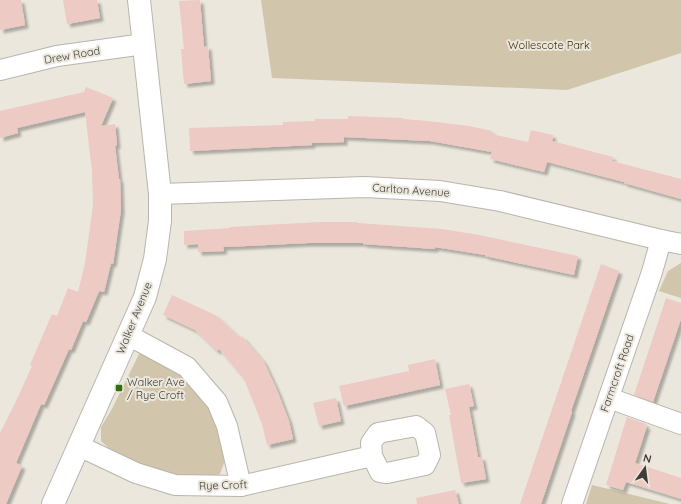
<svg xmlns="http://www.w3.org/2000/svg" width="681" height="504" font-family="Quicksand,sans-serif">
<defs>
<filter id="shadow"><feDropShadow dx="3.5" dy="3.5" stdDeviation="1" flood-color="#0004"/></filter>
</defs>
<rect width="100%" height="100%" fill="#ebe7dd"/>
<g fill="#d1c5ac">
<polygon points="261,0 681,0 681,53 567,90 272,78"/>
<polygon points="681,263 681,298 659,291 668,271"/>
<polygon points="140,352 186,376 212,406 225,460 220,474 207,479 154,471 113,452 101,441 101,427 112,409"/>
<polygon points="592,485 670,504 586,504"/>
</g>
<g fill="#edcac3" filter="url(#shadow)">
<polygon points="0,0 21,0 25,25 0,30"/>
<polygon points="63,0 97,0 100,18 67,24"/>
<polygon points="200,0 204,47 208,46 211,81 184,84 181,49 184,49 179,1"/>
<polygon points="86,87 113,98 101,126 115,124 117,145 115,146 119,179 120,179 121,210 113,264 111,263 104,292 99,291 86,322 83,321 71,350 69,349 44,405 41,404 16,463 22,466 6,504 0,504 0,433 17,399 32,366 30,365 52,314 57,316 68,288 78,292 85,263 93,205 92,171 85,112 17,128 18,133 0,138 0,111 84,92"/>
<polygon points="348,116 403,118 403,119 428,121 469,126 492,131 491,134 528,142 531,130 553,135 552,141 613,157 612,161 681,179 681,199 624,183 624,182 547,162 544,172 490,159 492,152 430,141 344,137 344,142 312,143 312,145 190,151 189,128 283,125 283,122 315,121 315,119 348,119"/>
<polygon points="320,222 358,222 358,223 442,229 479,235 578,256 574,275 485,256 485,255 435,247 435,249 363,244 363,243 308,243 223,247 224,251 198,252 198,244 184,245 184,231 230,228 230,227"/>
<polygon points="601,264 619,271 571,411 572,412 541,504 520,504"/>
<polygon points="172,295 217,316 240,338 242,336 264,362 277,390 289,421 293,439 267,445 262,424 244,379 219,349 217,351 195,330 163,315"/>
<polygon points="666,298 681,303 681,319 653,402 634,395"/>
<polygon points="435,359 440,385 344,406 339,386 409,371 408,365"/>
<polygon points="469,384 474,406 469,407 478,457 482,457 486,479 461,483 449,415 451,415 445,389"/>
<polygon points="336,398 341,421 319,426 313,403"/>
<polygon points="627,417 646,424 645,426 647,426 635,463 681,478 681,499 626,482 623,490 606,485"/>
<polygon points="455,490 459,504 417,504 416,498"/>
</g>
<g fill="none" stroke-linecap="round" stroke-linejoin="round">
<defs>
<g id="minor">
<polyline points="0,70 57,56 144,44"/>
<polyline points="160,194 365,187 440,191 500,201 661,240 681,244"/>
<polyline points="128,335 187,367 217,402 227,426 241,486"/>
<polyline points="609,398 681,424"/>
<polyline points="79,446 136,473 175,485 241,486 372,456 371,443 378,433 416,426 425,433 430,455 425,465 387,473 380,472 372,456"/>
<polyline points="572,504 652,272 661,240"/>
</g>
<polyline id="tertiary" points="53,504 145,297 155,259 160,221 160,194 139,0"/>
</defs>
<use href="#minor" stroke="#b9b5ac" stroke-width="22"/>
<use href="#tertiary" stroke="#b9b5ac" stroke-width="24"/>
<use href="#minor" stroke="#fff" stroke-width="20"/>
<use href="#tertiary" stroke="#fff" stroke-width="22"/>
</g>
<rect fill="#2e7009" stroke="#ebe7dd" stroke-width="1.5" x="115" y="384" width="8" height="8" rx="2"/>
<g text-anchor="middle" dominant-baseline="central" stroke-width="4" stroke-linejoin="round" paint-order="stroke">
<g font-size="11" fill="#3c2d06" stroke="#ebe7dd">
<text x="549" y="45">Wollescote Park</text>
</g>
<g font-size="11" fill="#3e3d39" stroke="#ebe7dd">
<text transform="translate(72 55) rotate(-10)">Drew Road</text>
<text transform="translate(411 190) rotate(4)">Carlton Avenue</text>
<text transform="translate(134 318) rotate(-68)">Walker Avenue</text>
<text transform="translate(617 373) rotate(-71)">Farmcroft Road</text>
<text transform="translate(223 485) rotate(-2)">Rye Croft</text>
</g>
<g font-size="11" fill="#3e3d39" stroke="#ebe7dd" text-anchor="start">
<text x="127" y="382">Walker Ave<tspan x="127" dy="13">/ Rye Croft</tspan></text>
</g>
</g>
<g transform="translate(645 468) rotate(14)" stroke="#ebe7dd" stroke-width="3" paint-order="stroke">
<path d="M0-3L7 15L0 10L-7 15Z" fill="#3e3d39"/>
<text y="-6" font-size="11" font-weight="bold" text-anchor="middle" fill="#3e3d39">N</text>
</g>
</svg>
